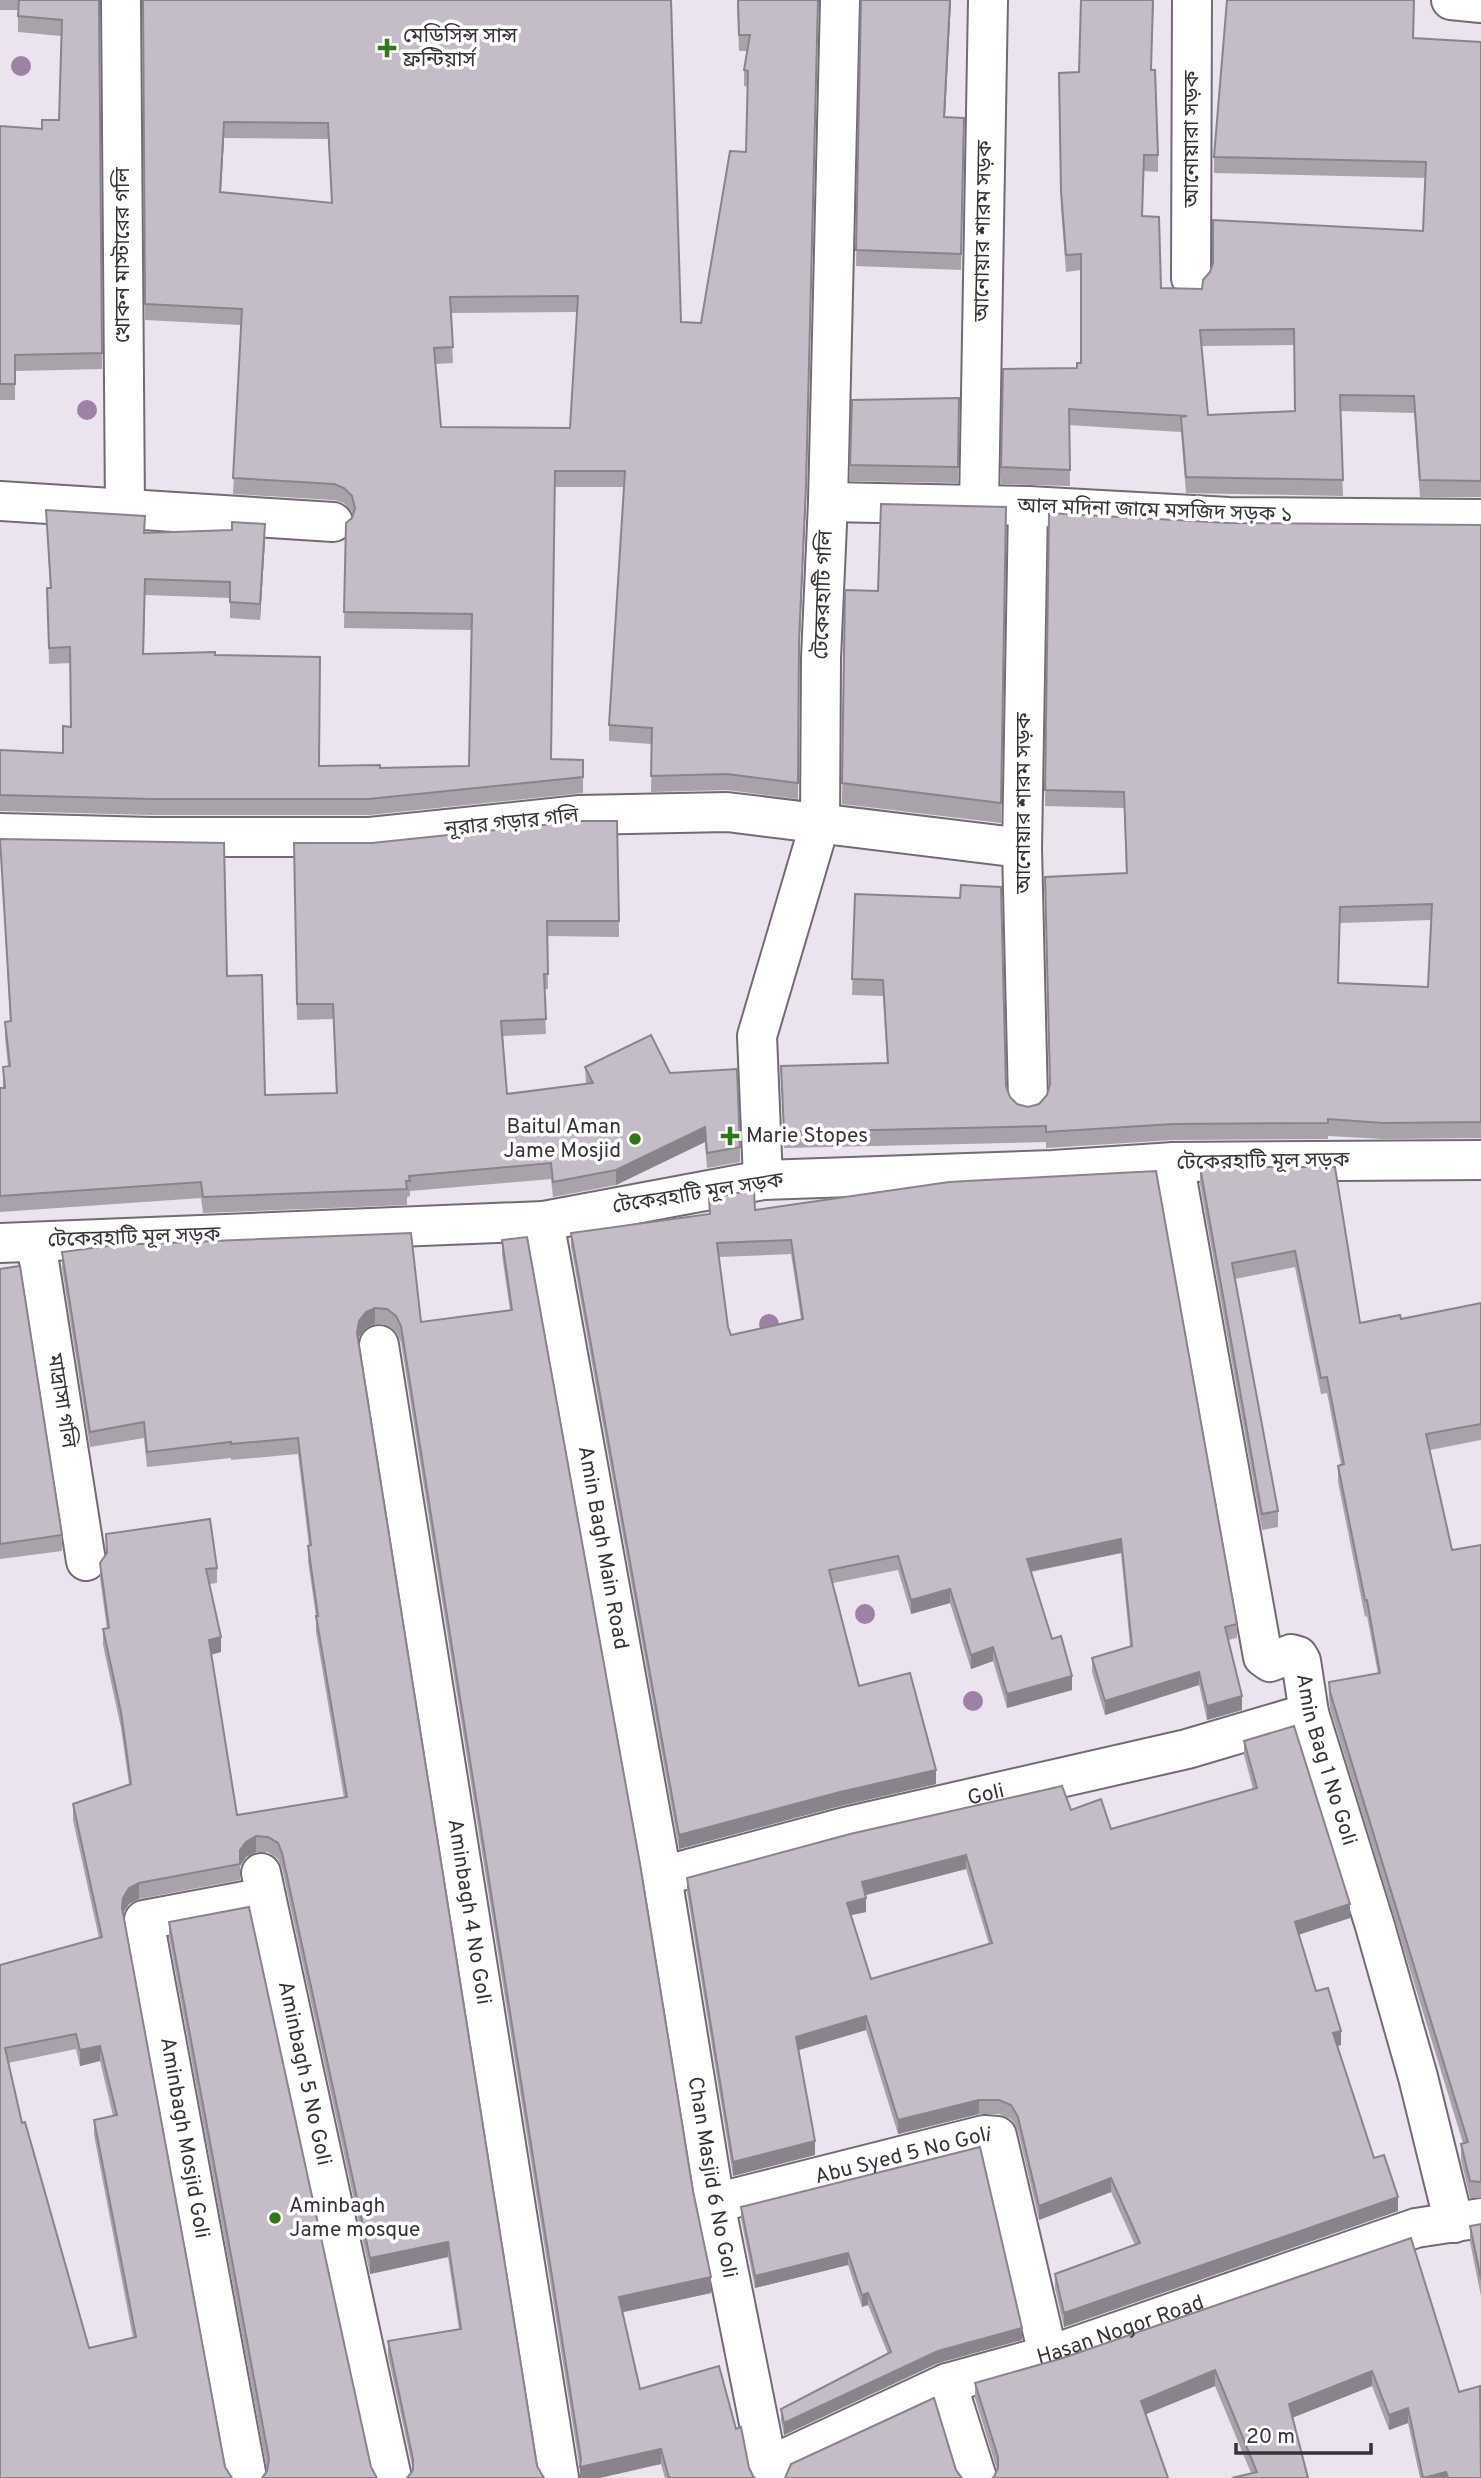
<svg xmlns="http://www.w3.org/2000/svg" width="1481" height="2478" font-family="Overpass,'Noto Sans Bengali',sans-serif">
<rect width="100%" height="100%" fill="#ebe3ed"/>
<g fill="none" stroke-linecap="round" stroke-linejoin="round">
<defs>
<g id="street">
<polyline points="121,0 125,509"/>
<polyline points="1451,0 1481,3"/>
<polyline points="1191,278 1192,0"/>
<polyline points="0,501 333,522"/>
<polyline points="828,502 1028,506 1229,517 1481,519"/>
<polyline points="979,505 988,0"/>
<polyline points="1028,506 1022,848 1028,1101"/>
<polyline points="0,833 151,837 370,837 580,815 727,812 1022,848"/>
<path id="s1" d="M1174 1162 1263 1657 1270 1662 1291 1654 1298 1656 1301 1661 1309 1713 1375 1926 1418 2077 1454 2223"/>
<polyline points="763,1180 757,1036 820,823 821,658 828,502 840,0"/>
<path id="s2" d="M544 1221 662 1876 715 2203 770 2478"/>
<polyline points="36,1242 86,1561"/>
<path id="s3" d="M379 1345 559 2478"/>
<path id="s4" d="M261 1873 392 2478"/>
<path id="s5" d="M662 1876 845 1827 1187 1749 1309 1713"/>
<path id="s6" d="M715 2203 984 2135 997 2136 1048 2355"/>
<polyline points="947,2383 977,2478"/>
<path id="s7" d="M767 2467 947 2383 1056 2353 1416 2228 1481 2218"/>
<polyline points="247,2478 144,1920 266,1897"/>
</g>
<polyline id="secondary" points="0,1243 544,1221 763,1180 1053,1170 1174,1162 1481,1160"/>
</defs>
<use href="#street" stroke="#726b73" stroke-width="42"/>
<use href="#secondary" stroke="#726b73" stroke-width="42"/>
<use href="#street" stroke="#fff" stroke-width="38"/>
<use href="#secondary" stroke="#fff" stroke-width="38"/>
</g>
<g fill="#9e82a5">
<circle cx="21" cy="66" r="10"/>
<circle cx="87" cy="410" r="10"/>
<circle cx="769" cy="1324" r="10"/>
<circle cx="865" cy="1614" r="10"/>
<circle cx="973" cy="1701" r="10"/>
</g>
<g fill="#a9a2aa" fill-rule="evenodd">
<polygon points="0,0 99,0 102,369 15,371 15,400 0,400 0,126 42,129 59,120 61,36 18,32 18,10 0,10"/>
<path d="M143 0 681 322 701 323 746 152 748 87 744 86V70L747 51H739L737 0H818L806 501 799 657 798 799 727 790 651 792 652 744 609 741V725L624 487H555L551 759 583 760V793L369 815H151L0 811V750L63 753 71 727 70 663 49 664 47 588H50L46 510 145 533 265 540 260 620 230 618V598L145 595 144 654 215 655 319 766 380 768 469 766 471 630 344 628 346 523 352 518V512L344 503 334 500 233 494 241 325 145 320ZM224 138 328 139 332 203 221 192ZM577 312 570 428 441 427 436 364 453 363 451 313Z"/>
<polygon points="862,0 951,0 945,117 964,118 961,270 856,266"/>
<path d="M1081 0H1154L1151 70 1158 155V172L1144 171 1142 217 1161 288 1202 289 1423 231 1426 178 1214 173V157L1413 38 1481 42V497H1420L1414 413 1340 411 1343 496 1186 493 1181 432 1069 425 1070 486 1001 484V467L1081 363V270L1066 272 1061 208 1059 89 1079 72ZM1294 345 1295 411 1208 415 1201 346Z"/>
<polygon points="959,398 958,483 850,481 852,400"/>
<polygon points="1006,507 1001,823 842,804 845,590 878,591"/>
<path d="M1049 513 1229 523 1481 525V1138L1384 1139 1328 1136V1139L1173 1140 1046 1148V1142L784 1148 781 1066 887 1063 883 996 852 995 855 894 1006 1086 1010 1097 1017 1104 1028 1107 1039 1104 1047 1095 1126 873 1124 808 1045 806ZM1432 920 1428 987 1338 983 1340 923Z"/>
<polygon points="617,821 619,937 547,936 548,989 544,989 546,1034 503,1036 507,1094 586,1084 585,1067 670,1073 740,1147 740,1162 707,1168 705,1142 616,1185 553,1197 551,1179 410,1191 410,1196 407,1197 407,1205 203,1213 201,1198 0,1212 0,1088 3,1088 3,1067 8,1066 5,1038 5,1022 10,1021 0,839 227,976 265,1095 336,1093 333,1019 297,1020 294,843 372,843"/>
<polygon points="1200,1167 1335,1167 1360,1323 1401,1319 1481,1303 1481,1440 1430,1450 1452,1550 1481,1545 1481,2198 1470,2198 1461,2160 1461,2144 1463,2143 1330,1708 1329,1698 1329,1682 1378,1674 1367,1616 1365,1617 1338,1482 1338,1466 1341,1465 1327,1393 1321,1394 1295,1267 1235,1279 1278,1511 1278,1527 1262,1530 1200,1184"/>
<path d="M949 1182 1237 1624V1638L1228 1640 1242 1710 1207 1720 1199 1685 1105 1715 1092 1672V1658L1130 1646 1121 1553 1031 1572 1052 1639 1072 1690 1007 1708 993 1661 971 1669 950 1603 911 1614 898 1570 833 1583 859 1686 936 1784 840 1806 679 1849 571 1246V1233L709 1214V1198L755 1210ZM791 1254 801 1319 731 1335 728 1327 719 1257Z"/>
<path d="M411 1233 421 1322 510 1310 502 1255V1240L693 2191 711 2293 622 2312 640 2389 736 2429 749 2468 753 2476 755 2478H665L661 2464 580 2478V2470L401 1342 396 1332 387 1325 375 1324 366 1328 359 1337 358 1340 537 2466 413 2470 388 2356V2341L459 2329 448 2257 370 2274 282 1868 278 1859 268 1852H256L246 1857 240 1866V1880L139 1899 129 1904 123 1913 225 2467 0 2478V1965L99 1938 73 1820V1804L129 1784 121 1728 103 1645V1629H107L100 1578V1563L217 1568V1583L209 1584 221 1652 211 1655 237 1815 344 1798 316 1632V1616L308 1561 309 1546 298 1454 231 1460V1458L147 1467 144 1438 90 1447 62 1268V1252ZM76 2049 80 2066 100 2061 113 2116 94 2120V2135L133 2338 89 2348 22 2123 8 2063Z"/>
<polygon points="0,1269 62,1535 62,1551 0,1559"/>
<path d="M1244 1741 1350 1918 1298 1934 1316 1991 1341 2045 1337 2046 1374 2158 1398 2211 1064 2327 1055 2288V2274L1135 2245 1111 2192 1039 2220 1018 2131 1011 2119 999 2114H979L898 2134 866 2030 798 2050 815 2155 733 2176 687 1892V1878L1071 1810 1111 1829 1253 1789 1244 1755ZM966 1869 989 1944 871 1979 851 1915 866 1912 865 1895Z"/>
<polygon points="169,1922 371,2467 267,2471 169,1937"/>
<polygon points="980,2147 1022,2340 938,2363 784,2435 781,2421 781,2409 888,2354 868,2305 862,2307 848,2265 755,2288 741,2219 741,2207"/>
<polygon points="1481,2224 1481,2296 1470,2242 1470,2226"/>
<polygon points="1411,2238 1459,2392 1481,2478 1420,2478 1408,2423 1389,2430 1372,2386 1292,2418 1308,2478 1251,2473 1215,2386 994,2477 997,2470 975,2398 975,2383 1063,2358"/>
</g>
<g fill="#89848b">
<polygon points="818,0 806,501 799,657 798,799 799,641"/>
<polygon points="950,0 951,0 944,134 944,117"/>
<polygon points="224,122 224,138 220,208 220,192"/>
<polygon points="265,524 265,540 260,620 260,604"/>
<polygon points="705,1127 705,1142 616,1185 616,1170"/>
<polygon points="375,1308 375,1324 366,1328 359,1337 357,1348 359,1321 366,1312"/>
<polygon points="1121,1539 1121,1553 1027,1572 1027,1559"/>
<polygon points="950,1589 950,1603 911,1614 911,1600"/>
<polygon points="221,1637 221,1652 209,1655 209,1640"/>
<polygon points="993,1647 993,1661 971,1669 971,1655"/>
<polygon points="1199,1672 1199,1685 1105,1715 1105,1701"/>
<polygon points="1072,1676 1072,1690 1007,1708 1007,1694"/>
<polygon points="1242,1696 1242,1710 1207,1720 1207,1706"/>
<polygon points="936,1770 936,1784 840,1806 679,1849 679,1835 840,1792"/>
<polygon points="256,1836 256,1852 246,1857 240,1866 240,1880 240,1850 246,1842"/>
<polygon points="966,1855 966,1869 862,1896 862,1882"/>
<polygon points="139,1883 139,1899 129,1904 123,1913 122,1923 123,1898 129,1888"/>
<polygon points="866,1898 866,1912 847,1916 847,1903"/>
<polygon points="1350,1904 1350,1918 1295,1936 1295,1922"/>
<polygon points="866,2016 866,2030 796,2051 796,2037"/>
<polygon points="1341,2031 1341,2045 1333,2047 1333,2033"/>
<polygon points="100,2046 100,2061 80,2066 80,2050"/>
<polygon points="979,2100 979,2114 898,2134 898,2120"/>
<polygon points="815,2141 815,2155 733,2176 733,2162"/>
<polygon points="1111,2178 1111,2192 1039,2220 1039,2206"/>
<polygon points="1398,2197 1398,2211 1064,2327 1064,2313"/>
<polygon points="448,2242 448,2257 370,2274 370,2258"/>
<polygon points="848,2253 848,2265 755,2288 755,2276"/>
<polygon points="711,2277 711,2293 619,2313 619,2297"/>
<polygon points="868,2293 868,2305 862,2307 862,2295"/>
<polygon points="1022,2328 1022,2340 938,2363 784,2435 784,2423 938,2351"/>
<polygon points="1215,2370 1215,2386 1141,2416 1141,2401"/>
<polygon points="1372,2371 1372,2386 1289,2419 1289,2404"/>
<polygon points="1408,2408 1408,2423 1389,2430 1389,2415"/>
<polygon points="661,2449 661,2464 600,2478 580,2478 580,2467"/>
<polygon points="1446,2472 1446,2478 1423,2478"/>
</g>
<g fill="#c4bcc6" stroke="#89848b" stroke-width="2" fill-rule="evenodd">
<polygon points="19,0 99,0 102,353 15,355 15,384 0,384 0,126 42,129 42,120 59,120 62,20 18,16"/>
<path d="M143 0H671L681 322 701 323 730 151 746 152 748 71 744 70 750 35H739L738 0H818L806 485 799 641 798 783 727 774 651 776 652 728 609 725 625 471H555L551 759 583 760V777L369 799H151L0 795V750L63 753V726L71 727 70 647 49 648 47 588H51L46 510 145 516 144 533 232 530V522L265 524 260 604 230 602V582L145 579 143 654 215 652V655L320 657 319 766 380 765V768L469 766 472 614 344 612 346 523 352 518 355 508 352 496 344 488 334 484 233 478 242 309 145 304ZM224 122 328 123 332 203 220 192ZM578 296 570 428 441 427 434 348 453 347 450 297Z"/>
<polygon points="861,0 950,0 944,117 964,118 961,254 856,250"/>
<path d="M1081 0H1153L1151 70H1155L1158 155H1144L1142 216 1159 217 1161 288 1202 289 1203 280 1210 272 1213 263V220L1423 231 1426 162 1214 157 1227 0H1414L1413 38 1481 42V481L1420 480 1414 396 1340 395 1343 480 1186 477 1181 417 1187 416 1069 409 1070 470 1001 467 1003 369 1077 368V363H1081V254L1066 255 1061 191 1059 73 1079 72ZM1294 329 1295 411 1208 415 1200 330Z"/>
<polygon points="959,398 958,467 850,465 852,400"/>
<polygon points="881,504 1006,507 1001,803 842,783 845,590 878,591"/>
<path d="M1049 513 1229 523 1481 525V1122L1384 1123 1328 1119V1123L1173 1124 1046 1132V1126L784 1132 781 1066 888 1063 883 980 852 979 855 894 960 898 961 885 1001 887 1006 1086 1010 1097 1017 1104 1028 1107 1039 1104 1047 1095 1050 1084 1045 877 1127 873 1124 792 1045 790ZM1432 904 1428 987 1338 983 1340 907Z"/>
<polygon points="581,821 617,821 619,921 547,921 548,974 544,974 546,1019 501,1021 507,1094 593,1083 585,1067 651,1035 670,1073 737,1069 740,1147 707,1153 705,1127 616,1170 553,1182 551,1163 409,1176 410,1181 406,1181 407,1189 203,1197 201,1182 0,1196 0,1088 5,1088 3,1067 10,1066 5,1022 11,1021 0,839 224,843 227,976 262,975 265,1095 337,1093 333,1004 297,1004 294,843 372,843"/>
<polygon points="1200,1167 1335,1167 1360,1323 1400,1315 1401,1319 1481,1303 1481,1424 1426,1434 1452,1550 1481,1545 1481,2182 1470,2181 1461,2144 1468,2142 1330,1692 1329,1682 1380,1673 1367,1600 1365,1600 1338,1466 1344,1464 1327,1377 1321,1378 1295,1251 1232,1263 1278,1511 1262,1514"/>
<path d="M1156 1171 1237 1624 1225 1627 1242 1696 1207 1706 1199 1672 1105 1701 1092 1658 1132 1646 1121 1539 1027 1559 1052 1639 1061 1636 1072 1676 1007 1694 993 1647 971 1655 950 1589 911 1600 898 1556 829 1570 859 1686 910 1673 936 1770 840 1792 679 1835 571 1233 710 1214 709 1198 754 1190 755 1210 949 1182ZM791 1240 803 1319 731 1335 728 1327 717 1243Z"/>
<path d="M411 1233 421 1322 512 1310 502 1240 527 1237 640 1864 693 2191 711 2277 619 2297 640 2389 719 2366 736 2429 741 2427 749 2468 753 2476 755 2478H669L661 2449 580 2467 581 2459 401 1326 396 1316 387 1309 375 1308 366 1312 359 1321 357 1333 537 2466 544 2478H407L413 2470V2459L388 2341 461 2329 448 2242 370 2258 282 1853 278 1843 268 1837 256 1836 246 1842 240 1850V1864L139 1883 129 1888 123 1898 122 1908 225 2467 232 2478H0V1965L102 1937 73 1804 131 1784 121 1712 103 1629 109 1628 100 1563 107 1553 106 1534 210 1519 217 1568 206 1569 221 1637 209 1640 237 1815 347 1797 316 1616H318L308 1546 311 1545 298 1438 231 1444V1442L147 1452 144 1422 90 1432 62 1252 115 1245ZM76 2034 80 2050 100 2046 117 2115 94 2120 136 2337 89 2348 25 2122 22 2123 5 2048Z"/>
<polygon points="20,1266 62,1535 0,1544 0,1269"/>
<path d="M1294 1726 1350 1904 1295 1922 1316 1991 1328 1988 1341 2031 1333 2033 1374 2158 1384 2155 1398 2197 1064 2313 1055 2274 1140 2243 1111 2178 1039 2206 1018 2117 1011 2105 999 2100H979L898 2120 866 2016 796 2037 815 2141 733 2162 687 1878 850 1834 1062 1786 1071 1810 1101 1799 1111 1829 1257 1788 1244 1741ZM966 1855 992 1943 871 1979 847 1903 866 1898 862 1882Z"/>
<polygon points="249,1907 371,2467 377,2478 262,2478 267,2471 269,2459 169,1922"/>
<polygon points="980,2147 1022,2328 938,2351 784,2423 781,2409 891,2352 868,2293 862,2295 848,2253 755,2276 741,2207"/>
<polygon points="1481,2224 1481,2279 1470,2226"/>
<polygon points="1411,2238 1459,2392 1480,2386 1481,2478 1448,2478 1446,2472 1423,2478 1408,2408 1389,2415 1372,2371 1289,2404 1308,2478 1232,2478 1257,2472 1215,2370 1141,2401 1168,2478 992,2478 994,2477 998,2468 998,2457 975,2383 1063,2358"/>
<polygon points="934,2398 956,2470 962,2478 785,2478 791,2464"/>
</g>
<g fill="#317617" stroke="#fff" stroke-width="2.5">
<path d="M383.5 37.5h7v7h7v7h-7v7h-7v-7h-7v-7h7z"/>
<path d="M726.5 1125.5h7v7h7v7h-7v7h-7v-7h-7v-7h7z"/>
<circle cx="635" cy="1139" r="7"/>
<circle cx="275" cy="2218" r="7"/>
</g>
<g text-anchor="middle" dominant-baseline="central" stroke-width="7" stroke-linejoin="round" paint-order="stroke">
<g font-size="21" fill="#363336" stroke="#fff" text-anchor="start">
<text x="403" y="36">মেডিসিন্স সান্স<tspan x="403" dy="24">ফ্রন্টিয়ার্স</tspan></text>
<text x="621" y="1127" text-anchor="end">Baitul Aman<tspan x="621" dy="24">Jame Mosjid</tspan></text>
<text x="746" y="1136">Marie Stopes</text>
<text x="289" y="2206">Aminbagh<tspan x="289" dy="24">Jame mosque</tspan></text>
</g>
<g font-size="21" fill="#363336" stroke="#fff">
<text transform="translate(1192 139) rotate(-90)">আনোয়ারা সড়ক</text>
<text transform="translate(984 231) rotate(-89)">আনোয়ার শারম সড়ক</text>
<text transform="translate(123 255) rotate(-90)">খোকন মাস্টারের গলি</text>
<text transform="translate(1155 511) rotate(2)">আল মদিনা জামে মসজিদ সড়ক ১</text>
<text transform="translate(824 595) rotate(-88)">টেকেরহাটি গলি</text>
<text transform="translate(1024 803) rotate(-90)">আনোয়ার শারম সড়ক</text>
<text transform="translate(512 823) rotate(-6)">নূরার গড়ার গলি</text>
<text transform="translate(1263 1162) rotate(-1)">টেকেরহাটি মূল সড়ক</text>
<text transform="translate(698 1194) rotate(-9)">টেকেরহাটি মূল সড়ক</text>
<text transform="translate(134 1238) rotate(-2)">টেকেরহাটি মূল সড়ক</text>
<text transform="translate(61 1401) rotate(81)">মাদ্রাসা গলি</text>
<text stroke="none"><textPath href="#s2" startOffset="332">Amin Bagh Main Road</textPath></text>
<text stroke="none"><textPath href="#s1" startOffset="649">Amin Bag 1 No Goli</textPath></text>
<text stroke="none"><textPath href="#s5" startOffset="334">Goli</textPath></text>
<text stroke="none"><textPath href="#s3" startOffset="574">Aminbagh 4 No Goli</textPath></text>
<text stroke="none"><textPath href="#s4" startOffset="205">Aminbagh 5 No Goli</textPath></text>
<text transform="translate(184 2138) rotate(80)">Aminbagh Mosjid Goli</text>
<text stroke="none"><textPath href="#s6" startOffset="194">Abu Syed 5 No Goli</textPath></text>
<text stroke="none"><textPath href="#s2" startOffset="971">Chan Masjid 6 No Goli</textPath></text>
<text stroke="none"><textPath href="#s7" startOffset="380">Hasan Nogor Road</textPath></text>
</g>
</g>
<path d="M1236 2443v10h135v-10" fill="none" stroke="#363336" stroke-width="3.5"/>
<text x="1246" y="2443" font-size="21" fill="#363336" stroke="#ffffff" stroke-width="5" paint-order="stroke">20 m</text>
</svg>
